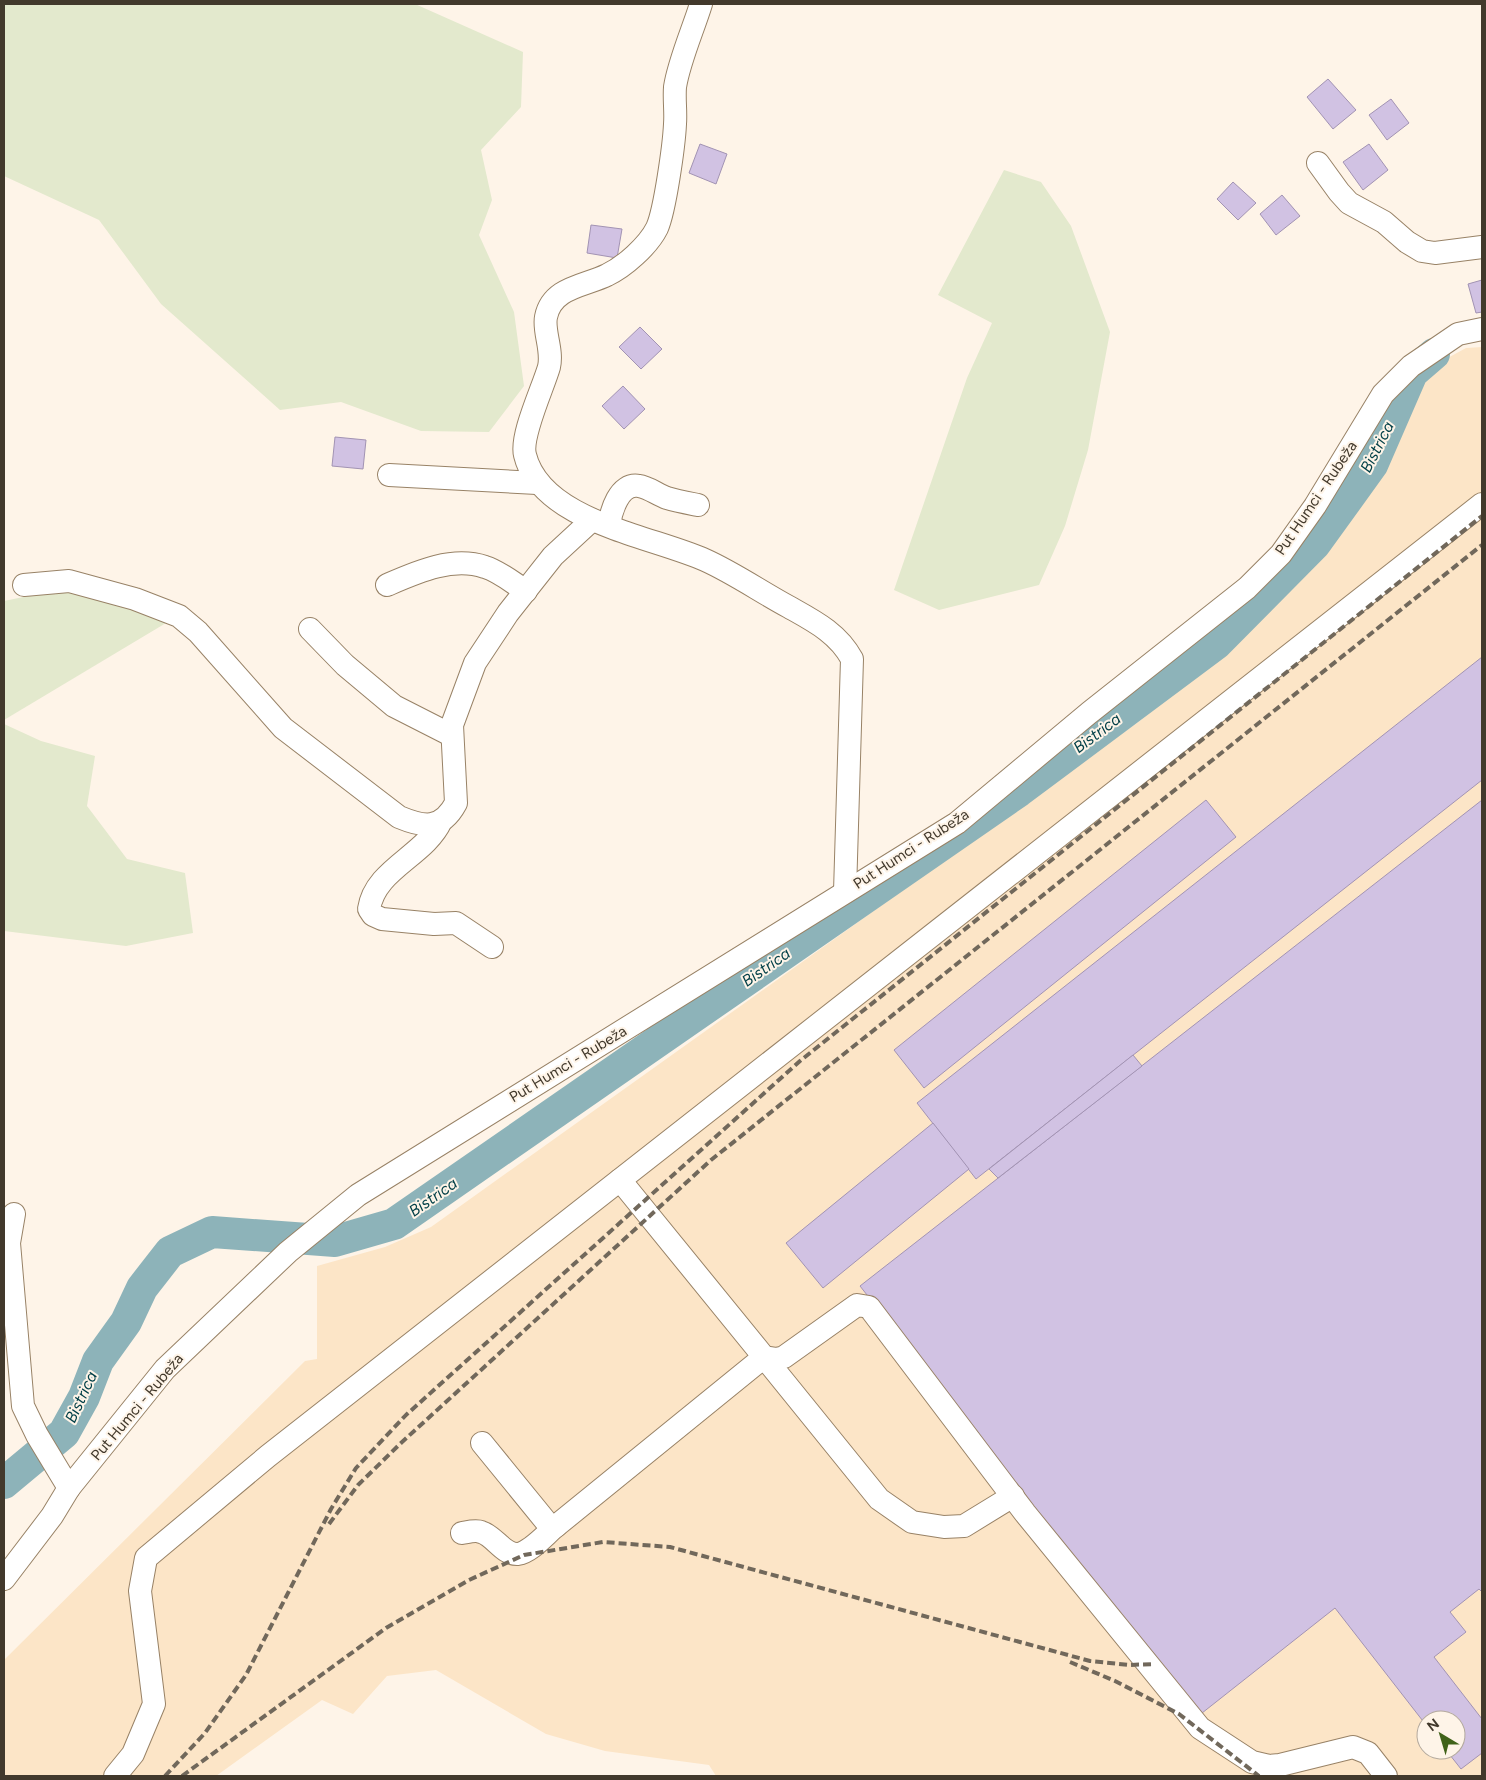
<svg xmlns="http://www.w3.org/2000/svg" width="1486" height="1780" font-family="Figtree,sans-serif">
<rect width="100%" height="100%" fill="#fef4e8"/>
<path fill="#fce5c7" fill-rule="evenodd" d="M1482 347V1776H716L709 1765 605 1751 546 1734 436 1670 387 1676 353 1714 322 1700 216 1776H4V1660L305 1361 317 1359V1266L385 1247 431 1227 1141 720 1236 638 1318 559 1377 468 1412 392 1433 366 1466 348ZM1426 1720H1456V1750H1426Z"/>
<g fill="#e3e9cd">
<polygon points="4,4 415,4 523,52 521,107 481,150 492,200 479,235 514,312 524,386 489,432 421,431 341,402 280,410 161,304 99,220 4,176"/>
<polygon points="1004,170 1041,182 1071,226 1110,332 1088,450 1065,526 1039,585 939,610 894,590 967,378 992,323 938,295"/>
<polygon points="62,589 171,620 4,720 4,601"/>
<polygon points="4,724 41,741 95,756 87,806 127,859 185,873 193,933 126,946 4,931"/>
</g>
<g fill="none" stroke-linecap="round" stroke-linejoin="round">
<polyline stroke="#8db3b9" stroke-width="32" points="4,1483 64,1433 84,1397 98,1361 126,1322 142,1288 170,1252 212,1232 335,1241 394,1224 1019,791 1216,644 1315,544 1372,465 1412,373 1434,354"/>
</g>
<g fill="#d1c2e3" stroke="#a293b3">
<polygon points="1328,79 1356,110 1333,129 1307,97"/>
<polygon points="1391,99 1409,123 1387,140 1369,115"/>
<polygon points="700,144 727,154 716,184 689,173"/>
<polygon points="1369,144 1388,170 1363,190 1343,162"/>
<polygon points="1233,182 1256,203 1238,220 1217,199"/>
<polygon points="1282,195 1300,216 1276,235 1260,214"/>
<polygon points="591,225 622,229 617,258 587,253"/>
<polygon points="1482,280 1482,312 1476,313 1468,284"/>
<polygon points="640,327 662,349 641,369 619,347"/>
<polygon points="623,386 645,409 624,429 602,406"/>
<polygon points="335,437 366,440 363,469 332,466"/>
<polygon points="1482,657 1482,780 976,1179 917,1103"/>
<polygon points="1206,800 1236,837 924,1088 894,1050"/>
<polygon points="1482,800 1482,1592 1479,1589 1450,1612 1466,1632 1434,1657 1482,1719 1482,1753 1461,1769 1446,1750 1456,1750 1456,1720 1426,1720 1426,1725 1335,1608 1197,1717 860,1286"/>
<polygon points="1133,1055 1142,1066 998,1178 989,1169"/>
<polygon points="933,1123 969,1169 823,1288 786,1243"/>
</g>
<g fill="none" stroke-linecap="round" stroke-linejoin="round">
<defs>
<g id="minor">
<path d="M701 4C693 30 679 61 675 87 674 100 676 112 675 124 674 145 665 210 657 228 648 246 624 267 607 275 585 286 552 287 546 317 543 331 553 350 549 367 543 388 520 436 525 455 541 521 651 536 705 560 734 573 761 592 789 607 814 621 838 633 852 659L845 892"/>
<polyline points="1318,163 1339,192 1349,203 1384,222 1407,242 1422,251 1435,253 1482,247"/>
<polyline points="389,475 537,483"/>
<path d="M609 525C611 512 619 482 639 486 648 487 658 495 667 498 677 501 688 503 698 505"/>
<path d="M24 585 69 581 135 599 179 616 198 632 283 728 399 817C423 827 441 831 456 803L452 725 475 663 508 613 553 556 592 520"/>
<path d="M387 585C417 572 452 556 485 567 499 571 513 583 526 591"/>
<polyline points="310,629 345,665 394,706 451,735"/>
<path d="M441 821C425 856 375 869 369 909L373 915 382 919 434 924 456 923 492 947"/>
<polyline points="620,1180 764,1357 777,1359 784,1357 857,1305 869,1307 1025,1513 1200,1728 1252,1762 1269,1766 1280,1765 1353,1747 1368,1753 1386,1776"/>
<polyline points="14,1214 9,1243 23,1406 37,1435 69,1488"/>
<polyline points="482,1443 548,1524 556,1526 764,1357 879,1499 912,1522 944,1527 964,1526 1013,1496"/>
<path d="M462 1533C468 1532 476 1530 481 1532 495 1536 503 1555 518 1554 531 1552 546 1534 556 1526"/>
<polyline points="4,1579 52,1516 69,1488 165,1369 288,1252 358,1195 957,823 1089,713 1247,588 1281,554 1315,506 1383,394 1411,366 1458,334 1482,329"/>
<polyline points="115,1776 133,1754 154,1704 140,1591 146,1558 268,1456 1482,504"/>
</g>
</defs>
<use href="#minor" stroke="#988266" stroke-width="24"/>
<use href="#minor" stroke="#fff" stroke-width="22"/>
<g stroke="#71685b" stroke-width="4" stroke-dasharray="8 4" stroke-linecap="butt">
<polyline points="329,1524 358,1485 401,1443 711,1160 1482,545"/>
<polyline points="1070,1662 1115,1681 1179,1714 1259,1776"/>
<polyline points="165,1776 205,1733 246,1675 331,1509 356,1468 406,1415 800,1061 1482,516"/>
<polyline points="182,1776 386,1628 469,1580 524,1555 603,1542 670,1547 1090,1661 1129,1665 1155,1664"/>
</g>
</g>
<g text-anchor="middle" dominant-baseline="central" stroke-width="4" stroke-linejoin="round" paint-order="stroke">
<g font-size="15" fill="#42392c" stroke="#fef4e8">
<text transform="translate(1316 498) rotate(-56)">Put Humci - Rubeža</text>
<text transform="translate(911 849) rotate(-33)">Put Humci - Rubeža</text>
<text transform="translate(568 1064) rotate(-31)">Put Humci - Rubeža</text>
<text transform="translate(137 1407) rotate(-50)">Put Humci - Rubeža</text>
</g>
<g font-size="16" font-style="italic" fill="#034048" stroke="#fef4e8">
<text transform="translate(1377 447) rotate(-63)">Bistrica</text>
<text transform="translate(1097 733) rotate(-37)">Bistrica</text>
<text transform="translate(766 967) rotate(-35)">Bistrica</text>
<text transform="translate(433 1197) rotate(-35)">Bistrica</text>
<text transform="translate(81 1397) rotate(-65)">Bistrica</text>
</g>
</g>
<rect width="1486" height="1780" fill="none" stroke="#42392c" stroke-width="10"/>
<g transform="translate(1441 1735) rotate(322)"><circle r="24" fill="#fef4e8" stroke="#b3a99d"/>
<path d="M0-4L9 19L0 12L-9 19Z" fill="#406219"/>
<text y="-8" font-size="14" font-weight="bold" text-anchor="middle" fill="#42392c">N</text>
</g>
</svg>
